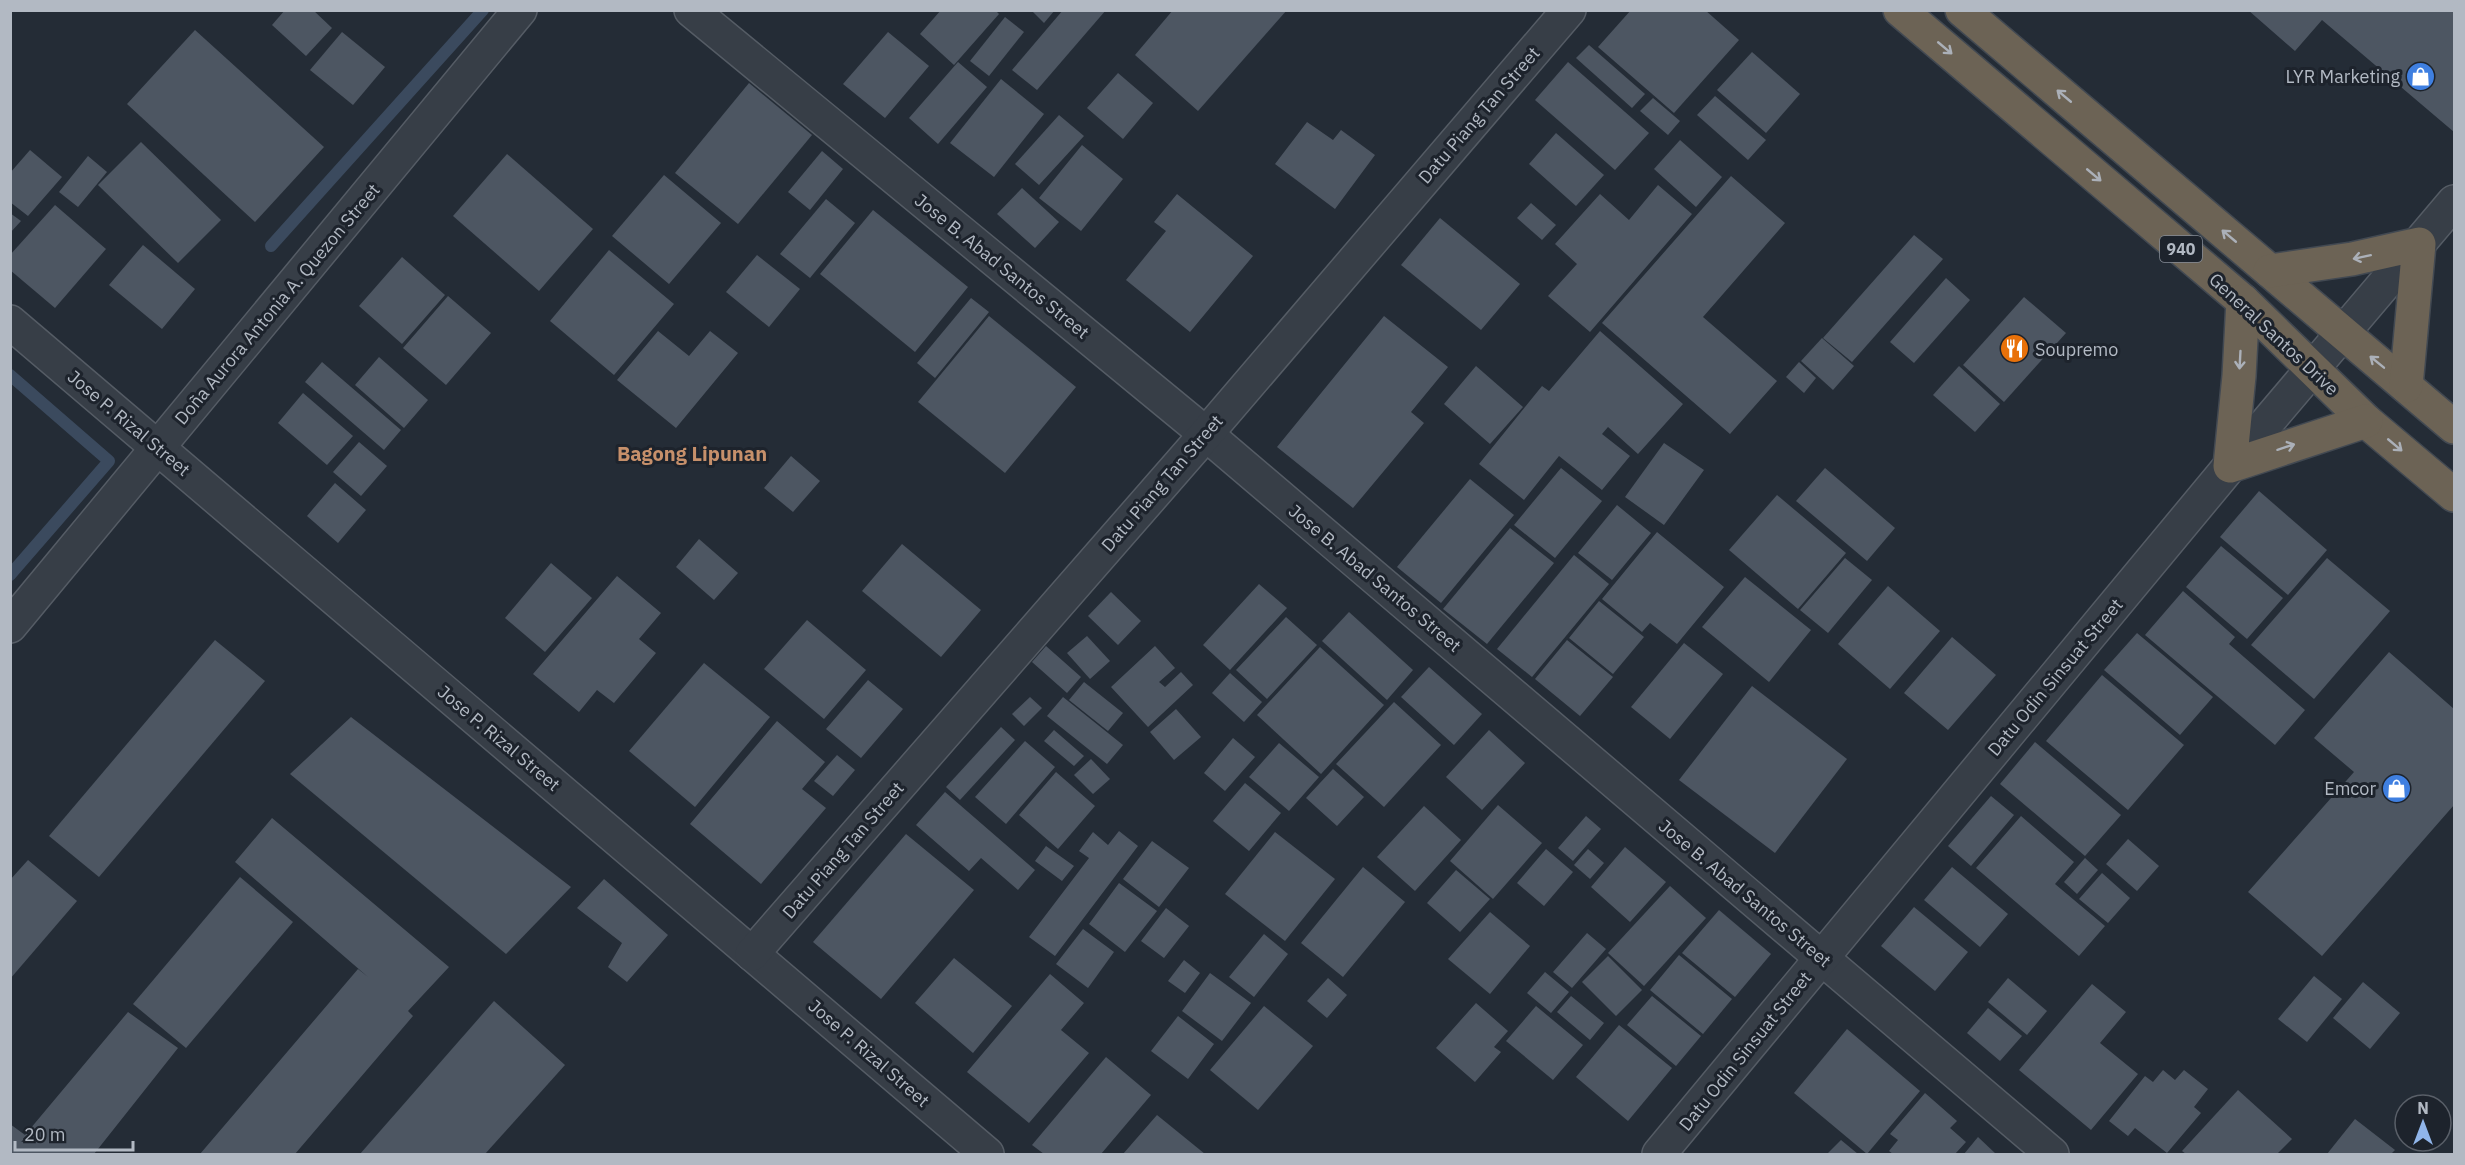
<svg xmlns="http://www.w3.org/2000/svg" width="2465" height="1165" font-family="'IBM Plex Sans',sans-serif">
<rect width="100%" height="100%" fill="#242c36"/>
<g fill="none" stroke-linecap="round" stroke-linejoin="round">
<g stroke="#3b4a5e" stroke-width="12">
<polyline points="271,246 483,10"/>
<polyline points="10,375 109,461 10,575"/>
</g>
</g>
<g fill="#4d5662">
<polygon points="285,10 313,10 332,28 306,56 272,25"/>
<polygon points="941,10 995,10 999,14 954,65 920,34"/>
<polygon points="1031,10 1055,10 1044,23"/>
<polygon points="1063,10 1106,10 1037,90 1012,70"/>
<polygon points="1173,10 1287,10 1198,111 1135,55"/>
<polygon points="1631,10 1705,10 1739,40 1674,113 1598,47"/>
<polygon points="2248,10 2454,10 2454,132 2322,20 2295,51"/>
<polygon points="1005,17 1024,32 989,76 970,61"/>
<polygon points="195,30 324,147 255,222 127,104"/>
<polygon points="342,32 385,67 353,105 310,70"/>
<polygon points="888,32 929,66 885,118 843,84"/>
<polygon points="1589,45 1645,94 1632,108 1576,58"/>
<polygon points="1752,52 1800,94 1766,133 1717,90"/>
<polygon points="958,62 987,87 938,144 909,118"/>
<polygon points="1568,62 1649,133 1615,170 1535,100"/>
<polygon points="1118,73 1153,103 1123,139 1087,108"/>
<polygon points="1001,79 1044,114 994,177 950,143"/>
<polygon points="749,83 812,135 738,224 675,173"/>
<polygon points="1715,96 1766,140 1748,160 1697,115"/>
<polygon points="1653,98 1680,121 1668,135 1640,111"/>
<polygon points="1059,115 1084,136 1039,185 1015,164"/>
<polygon points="1307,122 1333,140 1341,130 1375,155 1335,209 1275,164"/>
<polygon points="1556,133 1604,175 1576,206 1529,164"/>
<polygon points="1680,140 1722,177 1696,207 1654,169"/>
<polygon points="141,142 221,220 178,263 98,185"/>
<polygon points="1082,145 1123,179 1081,231 1039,198"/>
<polygon points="30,150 62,177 28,216 10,202 10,173"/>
<polygon points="822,151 843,169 810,210 788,192"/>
<polygon points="507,154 593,229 539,291 453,216"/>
<polygon points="88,156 107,172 78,207 59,192"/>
<polygon points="664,175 721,223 669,284 612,236"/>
<polygon points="1731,176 1785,223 1703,317 1777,381 1730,434 1602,323"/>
<polygon points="1658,185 1692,214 1590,332 1548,296 1577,264 1555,244 1600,194 1629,220"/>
<polygon points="1022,188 1059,222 1035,248 997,214"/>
<polygon points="1177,194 1253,256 1190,332 1126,280 1166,231 1154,222"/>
<polygon points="826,199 855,223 810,278 780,254"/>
<polygon points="1531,203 1556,225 1542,240 1517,218"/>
<polygon points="55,205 106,249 55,308 10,270 10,255"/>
<polygon points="873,210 968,287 915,352 820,274"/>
<polygon points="10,213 21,221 10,233"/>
<polygon points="1440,218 1520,284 1481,330 1401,265"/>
<polygon points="1914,235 1943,259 1852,362 1823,338"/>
<polygon points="143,245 195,289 162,329 109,285"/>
<polygon points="609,250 674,304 614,375 550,321"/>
<polygon points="757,255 800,289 769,327 726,292"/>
<polygon points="402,257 445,295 402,344 359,306"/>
<polygon points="1946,278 1970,300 1914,363 1890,342"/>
<polygon points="448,296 491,333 446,385 403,348"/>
<polygon points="2024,297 2066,333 2004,402 1963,365"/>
<polygon points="971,298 989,312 935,378 917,363"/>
<polygon points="989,316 1076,387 1005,473 918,402"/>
<polygon points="1384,316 1448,367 1411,412 1424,423 1353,508 1277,447"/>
<polygon points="658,331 689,356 710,331 738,353 676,428 617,380"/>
<polygon points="1600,331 1683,404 1638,454 1608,427 1602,434 1630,456 1602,490 1559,456 1524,500 1479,464 1542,386 1549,391"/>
<polygon points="1822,338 1854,366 1833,390 1801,361"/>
<polygon points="379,357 428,400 404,428 355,385"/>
<polygon points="322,362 401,430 384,450 305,382"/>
<polygon points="1799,362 1816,378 1804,393 1786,377"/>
<polygon points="1476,366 1523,407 1490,444 1444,404"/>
<polygon points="1959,366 2000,404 1975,432 1933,395"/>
<polygon points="303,393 353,436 327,465 278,423"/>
<polygon points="359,442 387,466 361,496 333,472"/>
<polygon points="1664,443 1704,470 1664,525 1625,497"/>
<polygon points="791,456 820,481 793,512 764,488"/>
<polygon points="1561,468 1602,501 1555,558 1514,525"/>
<polygon points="1825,468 1895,528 1867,561 1796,501"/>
<polygon points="1470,479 1514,515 1441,603 1397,567"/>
<polygon points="335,483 366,510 338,543 307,516"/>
<polygon points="2259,491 2327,550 2288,595 2220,537"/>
<polygon points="1777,495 1846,553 1798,609 1729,550"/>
<polygon points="1617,505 1651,533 1612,580 1578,553"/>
<polygon points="1510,528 1554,563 1487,644 1443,609"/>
<polygon points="1657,532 1724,587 1677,644 1650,623 1642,632 1602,599"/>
<polygon points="699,539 738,573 714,600 676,567"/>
<polygon points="902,544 981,610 941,657 862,591"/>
<polygon points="2221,546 2283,598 2247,639 2186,587"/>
<polygon points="1574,555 1609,584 1532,677 1497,649"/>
<polygon points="1845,558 1872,580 1828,633 1800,610"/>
<polygon points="2327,558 2390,611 2314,699 2251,645"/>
<polygon points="551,563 592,598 545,652 505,618"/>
<polygon points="617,576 661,613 639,639 656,653 614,703 597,690 579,712 533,674"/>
<polygon points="1745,577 1811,630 1769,682 1702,627"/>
<polygon points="1259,584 1287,608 1230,670 1203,645"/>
<polygon points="1888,586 1940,631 1890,689 1838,644"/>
<polygon points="2183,591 2235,637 2229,644 2305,710 2275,745 2145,635"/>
<polygon points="1111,592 1141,621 1118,645 1088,616"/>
<polygon points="1599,601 1644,637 1613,674 1569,638"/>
<polygon points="1349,612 1413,670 1387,700 1322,641"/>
<polygon points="1286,617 1317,645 1267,699 1236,670"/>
<polygon points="807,620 866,670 824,719 764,669"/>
<polygon points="2137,633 2213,697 2180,735 2104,670"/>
<polygon points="1087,636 1110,661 1090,679 1067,653"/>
<polygon points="1952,637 1996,675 1948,730 1904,693"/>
<polygon points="215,640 265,681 99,877 49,836"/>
<polygon points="1567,640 1613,677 1580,716 1535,679"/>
<polygon points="1684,643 1723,674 1670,739 1631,707"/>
<polygon points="1046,646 1081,677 1067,693 1032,662"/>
<polygon points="1155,646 1175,668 1159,682 1165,687 1181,672 1193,685 1148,727 1111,687"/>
<polygon points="1320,647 1384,705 1321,774 1257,715"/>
<polygon points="2389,652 2454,709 2454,805 2322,956 2248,892 2354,772 2314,738"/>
<polygon points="704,663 770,717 695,807 629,751"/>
<polygon points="1429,667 1482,714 1454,745 1401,697"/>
<polygon points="1230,673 1262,702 1244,722 1212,693"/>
<polygon points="2102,675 2184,745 2128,810 2046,741"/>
<polygon points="868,680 903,709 861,758 826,729"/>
<polygon points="1084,682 1123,713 1108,731 1069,700"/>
<polygon points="1752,686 1847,759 1775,853 1679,780"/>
<polygon points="1030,697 1042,708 1024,726 1012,714"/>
<polygon points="1063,697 1123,745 1107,764 1047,716"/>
<polygon points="1394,702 1441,745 1384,807 1336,764"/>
<polygon points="1176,709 1201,737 1174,760 1150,732"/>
<polygon points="351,717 571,887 506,954 290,774"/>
<polygon points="777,721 825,762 802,789 826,808 761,884 690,824"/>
<polygon points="1001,727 1015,740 960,800 946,787"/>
<polygon points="1054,730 1084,756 1074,766 1044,741"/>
<polygon points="1489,730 1525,763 1482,810 1446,777"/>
<polygon points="1233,738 1255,757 1225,791 1204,773"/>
<polygon points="1025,741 1055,767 1006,824 975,797"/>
<polygon points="2035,742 2121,815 2085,856 2000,784"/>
<polygon points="1279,743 1319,777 1289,811 1249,777"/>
<polygon points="837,755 855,770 833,796 814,781"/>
<polygon points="1091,759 1110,779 1093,794 1074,775"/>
<polygon points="1333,769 1364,797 1337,826 1306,798"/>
<polygon points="1056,772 1095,806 1058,849 1019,815"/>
<polygon points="1245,783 1281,813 1249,851 1213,821"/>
<polygon points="945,792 1035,870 1018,890 981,858 969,871 916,825"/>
<polygon points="1991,796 2014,815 1971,866 1948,846"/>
<polygon points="1498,805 1542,843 1493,899 1450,861"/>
<polygon points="1424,806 1461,840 1415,891 1377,857"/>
<polygon points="1586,816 1601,829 1573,861 1558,848"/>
<polygon points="2021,816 2074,862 2055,884 2105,926 2079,956 1976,868"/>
<polygon points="272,818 449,967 408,1011 413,1016 295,1154 200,1154 358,969 368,977 235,862"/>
<polygon points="1119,831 1138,846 1055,956 1029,937 1089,858 1079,851 1093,832 1108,845"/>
<polygon points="1275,832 1335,879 1285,941 1225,894"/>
<polygon points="906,834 974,890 881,999 813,942"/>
<polygon points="2128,839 2159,866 2137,891 2106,864"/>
<polygon points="1152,841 1189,868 1159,907 1123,879"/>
<polygon points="1046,846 1074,866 1062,881 1035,861"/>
<polygon points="1625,847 1666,882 1630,922 1591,887"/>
<polygon points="1546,849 1573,872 1544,906 1517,883"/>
<polygon points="1588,849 1604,863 1590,879 1574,865"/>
<polygon points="2085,858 2098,870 2077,894 2064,882"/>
<polygon points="28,860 77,901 10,979 10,880"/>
<polygon points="1363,867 1405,902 1343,977 1301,943"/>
<polygon points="1952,867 2008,914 1980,947 1924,900"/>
<polygon points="1456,870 1490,899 1460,932 1427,903"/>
<polygon points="2102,873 2130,898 2108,923 2079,899"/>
<polygon points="240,877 293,922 186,1048 133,1004"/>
<polygon points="604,879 668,935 627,982 608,967 622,943 577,908"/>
<polygon points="1119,883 1157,911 1125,952 1089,924"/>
<polygon points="1670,886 1706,918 1644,986 1608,953"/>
<polygon points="1914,907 1968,952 1935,991 1881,946"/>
<polygon points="1166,908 1189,926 1164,958 1141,941"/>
<polygon points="1719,910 1771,954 1735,997 1682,953"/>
<polygon points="1490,912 1530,946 1490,994 1448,959"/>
<polygon points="1083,929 1114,952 1088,988 1056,964"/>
<polygon points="1587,933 1606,949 1572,988 1553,972"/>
<polygon points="1264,934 1288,954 1254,997 1229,977"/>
<polygon points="1679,955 1732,999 1703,1034 1650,990"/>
<polygon points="1608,956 1642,990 1616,1016 1582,982"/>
<polygon points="954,958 1012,1006 973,1053 915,1003"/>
<polygon points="1184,960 1200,973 1185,993 1168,981"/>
<polygon points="1545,972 1569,992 1551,1013 1527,993"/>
<polygon points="1210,973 1251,1003 1222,1041 1182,1011"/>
<polygon points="1050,974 1084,1003 1061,1030 1089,1053 1029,1123 967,1072"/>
<polygon points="2314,976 2342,999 2307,1042 2278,1019"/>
<polygon points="1328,978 1347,995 1327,1018 1307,1001"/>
<polygon points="2008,978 2047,1011 2027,1035 1988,1002"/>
<polygon points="2363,982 2400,1013 2370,1049 2333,1018"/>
<polygon points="2092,984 2126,1012 2100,1043 2138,1074 2091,1130 2019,1070"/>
<polygon points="1571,996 1604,1023 1590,1040 1557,1012"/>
<polygon points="1652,996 1701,1036 1676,1066 1627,1025"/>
<polygon points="494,1001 565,1065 485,1154 360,1154"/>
<polygon points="1476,1003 1508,1031 1494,1047 1501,1052 1475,1082 1436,1048"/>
<polygon points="1264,1006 1313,1046 1258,1110 1210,1070"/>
<polygon points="1536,1006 1583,1045 1553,1080 1506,1041"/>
<polygon points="1988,1008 2022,1036 2000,1061 1967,1033"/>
<polygon points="128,1012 178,1048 94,1154 10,1154 10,1124 25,1135"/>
<polygon points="1178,1016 1214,1044 1188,1079 1151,1051"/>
<polygon points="1619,1025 1672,1068 1628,1121 1576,1077"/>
<polygon points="1847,1029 1920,1091 1867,1154 1794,1093"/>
<polygon points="1106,1057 1151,1095 1101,1154 1044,1154 1032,1145"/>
<polygon points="2163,1070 2175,1080 2184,1070 2208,1089 2194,1107 2201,1113 2167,1153 2135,1128 2128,1136 2109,1121 2145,1076 2153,1082"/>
<polygon points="2238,1090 2292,1139 2277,1154 2186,1154 2182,1151"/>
<polygon points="1925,1093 1957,1121 1950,1128 1966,1142 1955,1154 1893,1154 1889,1151 1898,1140 1890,1134"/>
<polygon points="1157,1115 1205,1154 1123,1154"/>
<polygon points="2355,1119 2395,1150 2391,1154 2327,1154"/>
<polygon points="1978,1137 1996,1154 1964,1154"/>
<polygon points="1841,1140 1858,1154 1827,1154"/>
</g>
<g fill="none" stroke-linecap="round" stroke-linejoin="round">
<defs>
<g id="minor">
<polyline points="691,10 1206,434 2052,1154"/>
<polyline points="10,322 987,1154"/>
<polyline points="10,626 520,10"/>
<polyline points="752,954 1206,434 1569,10"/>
<polyline points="1659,1154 2230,466 2454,202"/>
</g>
<g id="highway">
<polyline points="1900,10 2243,301 2366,421 2454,495"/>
<polyline points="1962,10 2454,427"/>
<polyline points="2270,271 2352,259 2419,244 2406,386"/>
<polyline points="2243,301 2239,376 2230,466 2366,421"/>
</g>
</defs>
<use href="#minor" stroke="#555c65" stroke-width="36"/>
<use href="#highway" stroke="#424952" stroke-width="36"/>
<use href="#minor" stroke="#373e47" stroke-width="33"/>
<use href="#highway" stroke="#6c6355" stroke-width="33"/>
</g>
<defs><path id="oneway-shaft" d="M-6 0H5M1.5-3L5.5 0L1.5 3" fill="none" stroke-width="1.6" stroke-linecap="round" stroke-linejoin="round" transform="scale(1.5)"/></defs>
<g stroke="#abb0b8">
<use href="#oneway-shaft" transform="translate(1945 48) rotate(40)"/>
<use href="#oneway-shaft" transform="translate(2064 96) rotate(-140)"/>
<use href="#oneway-shaft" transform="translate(2094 175) rotate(40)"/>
<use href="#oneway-shaft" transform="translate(2229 236) rotate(-140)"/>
<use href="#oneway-shaft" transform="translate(2362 257) rotate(168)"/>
<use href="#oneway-shaft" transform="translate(2240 360) rotate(93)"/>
<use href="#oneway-shaft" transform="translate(2377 362) rotate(-141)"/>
<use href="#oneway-shaft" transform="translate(2395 445) rotate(40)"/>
<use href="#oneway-shaft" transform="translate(2286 447) rotate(-18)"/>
</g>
<defs>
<symbol id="shop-disc" viewBox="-11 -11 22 22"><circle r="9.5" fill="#3f7fe0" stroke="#1d232c"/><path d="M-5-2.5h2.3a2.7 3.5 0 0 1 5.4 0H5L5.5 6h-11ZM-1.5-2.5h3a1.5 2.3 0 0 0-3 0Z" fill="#fff"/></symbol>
<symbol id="restaurant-disc" viewBox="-11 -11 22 22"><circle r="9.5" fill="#e8710a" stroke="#1d232c"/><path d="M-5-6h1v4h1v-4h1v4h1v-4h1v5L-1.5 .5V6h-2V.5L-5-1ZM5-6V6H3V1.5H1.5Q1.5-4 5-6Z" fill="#fff"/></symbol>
</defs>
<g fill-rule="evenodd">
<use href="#shop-disc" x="2404" y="60" width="33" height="33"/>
<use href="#restaurant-disc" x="1998" y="332" width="33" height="33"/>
<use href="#shop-disc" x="2380" y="772" width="33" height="33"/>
</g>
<g text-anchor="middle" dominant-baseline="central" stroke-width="6" stroke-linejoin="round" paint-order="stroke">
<rect fill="#1d232c" stroke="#858c96" stroke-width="1.5" x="2160" y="236" width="42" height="26" rx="4.5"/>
<g font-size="16" font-weight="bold" fill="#b2b9c3">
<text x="2181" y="249">940</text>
</g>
<g font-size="18" fill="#b2b9c3" stroke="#1d232c" text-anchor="end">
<text x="2400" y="76">LYR Marketing</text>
<text x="2035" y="349" text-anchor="start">Soupremo</text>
<text x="2376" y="788">Emcor</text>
</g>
<g font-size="18" fill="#b2b9c3" stroke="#1d232c">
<text transform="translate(1479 115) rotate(-49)">Datu Piang Tan Street</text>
<text transform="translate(1002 266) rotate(39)">Jose B. Abad Santos Street</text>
<text transform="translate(277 304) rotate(-50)">Doña Aurora Antonia A. Quezon Street</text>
<text transform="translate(2274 334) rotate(43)">General Santos Drive</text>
<text transform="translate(129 423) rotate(40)">Jose P. Rizal Street</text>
<text transform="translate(1162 483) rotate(-49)">Datu Piang Tan Street</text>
<text transform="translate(1375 578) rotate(40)">Jose B. Abad Santos Street</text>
<text transform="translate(2055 677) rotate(-50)">Datu Odin Sinsuat Street</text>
<text transform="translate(499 738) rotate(40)">Jose P. Rizal Street</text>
<text transform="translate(843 850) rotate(-49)">Datu Piang Tan Street</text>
<text transform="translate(1745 893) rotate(40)">Jose B. Abad Santos Street</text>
<text transform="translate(1745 1051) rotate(-51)">Datu Odin Sinsuat Street</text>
<text transform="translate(869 1053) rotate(41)">Jose P. Rizal Street</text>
</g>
<g font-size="20" font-weight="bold" fill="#c6906b" stroke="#1d232c">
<text x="692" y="453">Bagong Lipunan</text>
</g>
</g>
<rect width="2465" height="1165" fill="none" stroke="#b2b9c3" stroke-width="24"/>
<g transform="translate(2423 1123)"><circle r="28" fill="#1d232c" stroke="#595f68" stroke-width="1.5"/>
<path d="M0-4.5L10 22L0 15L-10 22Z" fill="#90b5ea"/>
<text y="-9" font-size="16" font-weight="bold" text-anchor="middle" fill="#b2b9c3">N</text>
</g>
<path d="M15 1141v9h118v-9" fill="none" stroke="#b2b9c3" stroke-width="3"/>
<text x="24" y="1141" font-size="18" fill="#b2b9c3" stroke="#1d232c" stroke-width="4.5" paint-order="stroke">20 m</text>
</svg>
